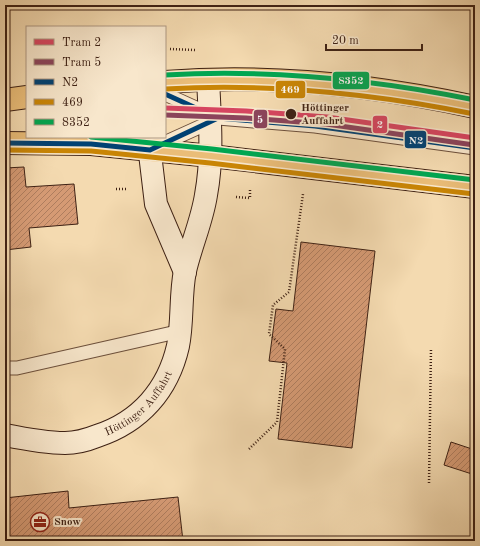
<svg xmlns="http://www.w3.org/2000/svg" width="480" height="546" font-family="'Old Standard TT',serif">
<defs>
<pattern id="building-hatch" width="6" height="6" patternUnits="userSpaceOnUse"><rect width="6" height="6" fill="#d59a74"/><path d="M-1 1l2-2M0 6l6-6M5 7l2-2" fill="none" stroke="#ae7d5e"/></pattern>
</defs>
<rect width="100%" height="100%" fill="#f4dab0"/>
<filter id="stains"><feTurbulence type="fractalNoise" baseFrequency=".005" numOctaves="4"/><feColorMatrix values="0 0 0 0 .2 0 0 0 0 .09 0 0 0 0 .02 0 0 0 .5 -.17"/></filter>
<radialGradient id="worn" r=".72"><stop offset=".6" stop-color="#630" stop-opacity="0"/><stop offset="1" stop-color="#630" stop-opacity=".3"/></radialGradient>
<g fill="url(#building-hatch)" stroke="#3e2114">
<polygon points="24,167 26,187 74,184 78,224 29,228 31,247 5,250 5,168"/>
<polygon points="301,242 375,251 352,448 278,439 287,363 269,361 276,309 293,311"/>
<polygon points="451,442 475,450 475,475 444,465"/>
<polygon points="68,491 69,508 178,497 183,541 8,541 5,498"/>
</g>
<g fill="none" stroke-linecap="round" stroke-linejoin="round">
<defs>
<g id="lane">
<polyline points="165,94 218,118 315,126 475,148"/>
<polyline points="153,148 215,120"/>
<polyline points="5,368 17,368 181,331"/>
</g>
<g id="secondary">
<polyline points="148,137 156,204 185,272"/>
<path id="s1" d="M5 435C25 439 45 443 65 443 76 443 87 440 97 436 140 422 168 390 178 346 183 322 180 295 185 271 191 245 202 221 206 195 213 157 210 119 208 80"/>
</g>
<g id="primary">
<path d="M165 82C268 74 374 85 475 107"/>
<polyline points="5,100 27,97"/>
<polyline points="5,143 91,144 211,156 475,187"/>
</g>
</defs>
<use href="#lane" stroke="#6c4f3b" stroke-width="15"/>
<use href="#secondary" stroke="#3e2114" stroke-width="24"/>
<use href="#primary" stroke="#3e2114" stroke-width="24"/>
<g stroke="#3e2114" stroke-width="2.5" stroke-dasharray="1 2" stroke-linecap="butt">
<polyline points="170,49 195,50"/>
<polyline points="116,189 127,189"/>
<polyline points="236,197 250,198 250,189"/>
<polyline points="249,449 277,422 285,349 269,334 273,305 289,292 303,194"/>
<polyline points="429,483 431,348"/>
</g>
<use href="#lane" stroke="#f8e7cc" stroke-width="13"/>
<use href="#secondary" stroke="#f8e7cc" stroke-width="22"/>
<use href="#primary" stroke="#eabd78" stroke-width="22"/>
<defs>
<g id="bus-1">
<polyline points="165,94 218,118 241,119"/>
<polyline points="5,143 91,144 150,150 218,118 315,126 475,148"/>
</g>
<g id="bus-2">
<path d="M165 89C270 83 371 93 474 114"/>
<polyline points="5,150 91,151 210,163 474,194"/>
</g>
<g id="bus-3">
<path d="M165 75C270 69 372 79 475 100"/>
<polyline points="91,137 212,149 475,180"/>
</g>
</defs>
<use href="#bus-1" stroke="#f8e7cc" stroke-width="8"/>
<use href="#bus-2" stroke="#f8e7cc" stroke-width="8"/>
<use href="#bus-3" stroke="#f8e7cc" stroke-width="8"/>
<use href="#bus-1" stroke="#004173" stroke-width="5"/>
<use href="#bus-2" stroke="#c98505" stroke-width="5"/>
<use href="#bus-3" stroke="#00a651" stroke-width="5"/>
<defs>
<polyline id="tram-1" points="165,108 246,111 327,117 475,138"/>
<polyline id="tram-2" points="165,115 246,118 326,124 474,145"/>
</defs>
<use href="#tram-1" stroke="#f8e7cc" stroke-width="8"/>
<use href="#tram-2" stroke="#f8e7cc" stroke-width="8"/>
<use href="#tram-1" stroke="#d64560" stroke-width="5"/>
<use href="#tram-2" stroke="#8b445b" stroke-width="5"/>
</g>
<defs>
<symbol id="office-ring" viewBox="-11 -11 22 22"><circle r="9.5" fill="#f8e7cc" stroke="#8f2418" stroke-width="1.5"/><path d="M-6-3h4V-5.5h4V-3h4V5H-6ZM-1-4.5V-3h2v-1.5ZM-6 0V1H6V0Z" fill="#8f2418"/></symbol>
</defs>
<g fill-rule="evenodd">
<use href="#office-ring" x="29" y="511" width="22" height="22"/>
</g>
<circle fill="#3e2114" stroke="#f8e7cc" stroke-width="1.5" cx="291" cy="114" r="6"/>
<g text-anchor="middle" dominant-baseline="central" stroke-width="4" stroke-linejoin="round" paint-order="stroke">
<g font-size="11" font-weight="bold" fill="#3e2114" stroke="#f8e7cc" text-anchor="start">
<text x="301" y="108">Höttinger<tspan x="301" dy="13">Auffahrt</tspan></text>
</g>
<g font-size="11" fill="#3e2114" stroke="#f8e7cc">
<text stroke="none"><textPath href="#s1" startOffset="148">Höttinger Auffahrt</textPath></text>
</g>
<g font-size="11" font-weight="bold" fill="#3e2114" stroke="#f8e7cc" text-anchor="start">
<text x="54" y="522">Snow</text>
</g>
</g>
<g stroke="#f8e7cc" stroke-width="1.5">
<rect x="332" y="71" width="38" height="19" rx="4" fill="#00a651"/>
<rect x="275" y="80" width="31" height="19" rx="4" fill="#c98505"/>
<rect x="253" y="109" width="15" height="20" rx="4" fill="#8b445b"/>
<rect x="372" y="115" width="16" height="19" rx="4" fill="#d64560"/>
<rect x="404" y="130" width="23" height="19" rx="4" fill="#004173"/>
</g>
<g font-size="11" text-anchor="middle" font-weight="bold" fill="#fff">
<text x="351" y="84">8352</text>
<text x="290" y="93">469</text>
<text x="260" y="123">5</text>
<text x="380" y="128">2</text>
<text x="416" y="144">N2</text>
</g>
<rect width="480" height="546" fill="none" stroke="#f4dab0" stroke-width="20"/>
<rect x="6" y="6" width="468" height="534" fill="none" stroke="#3e2114" stroke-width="2"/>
<rect x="10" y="10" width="460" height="526" fill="none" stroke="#3e2114"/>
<rect x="26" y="26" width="140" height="112" fill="#f8e7cc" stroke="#ae9882"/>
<rect x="34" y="39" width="20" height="6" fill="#d64560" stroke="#ae9882"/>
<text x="62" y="46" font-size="12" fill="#3e2114">Tram 2</text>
<rect x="34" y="59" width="20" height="6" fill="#8b445b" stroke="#ae9882"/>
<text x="62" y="66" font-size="12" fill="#3e2114">Tram 5</text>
<rect x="34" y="79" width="20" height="6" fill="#004173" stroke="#ae9882"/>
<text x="62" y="86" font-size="12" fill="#3e2114">N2</text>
<rect x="34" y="99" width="20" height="6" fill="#c98505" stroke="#ae9882"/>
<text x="62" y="106" font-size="12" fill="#3e2114">469</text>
<rect x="34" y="119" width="20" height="6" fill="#00a651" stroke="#ae9882"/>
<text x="62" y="126" font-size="12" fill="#3e2114">8352</text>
<path d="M326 44v6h96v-6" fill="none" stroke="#3e2114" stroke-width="2"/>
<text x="332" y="44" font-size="12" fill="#3e2114" stroke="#f8e7cc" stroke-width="3" paint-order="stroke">20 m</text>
<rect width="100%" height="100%" filter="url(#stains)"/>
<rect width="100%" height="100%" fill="url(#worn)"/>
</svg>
